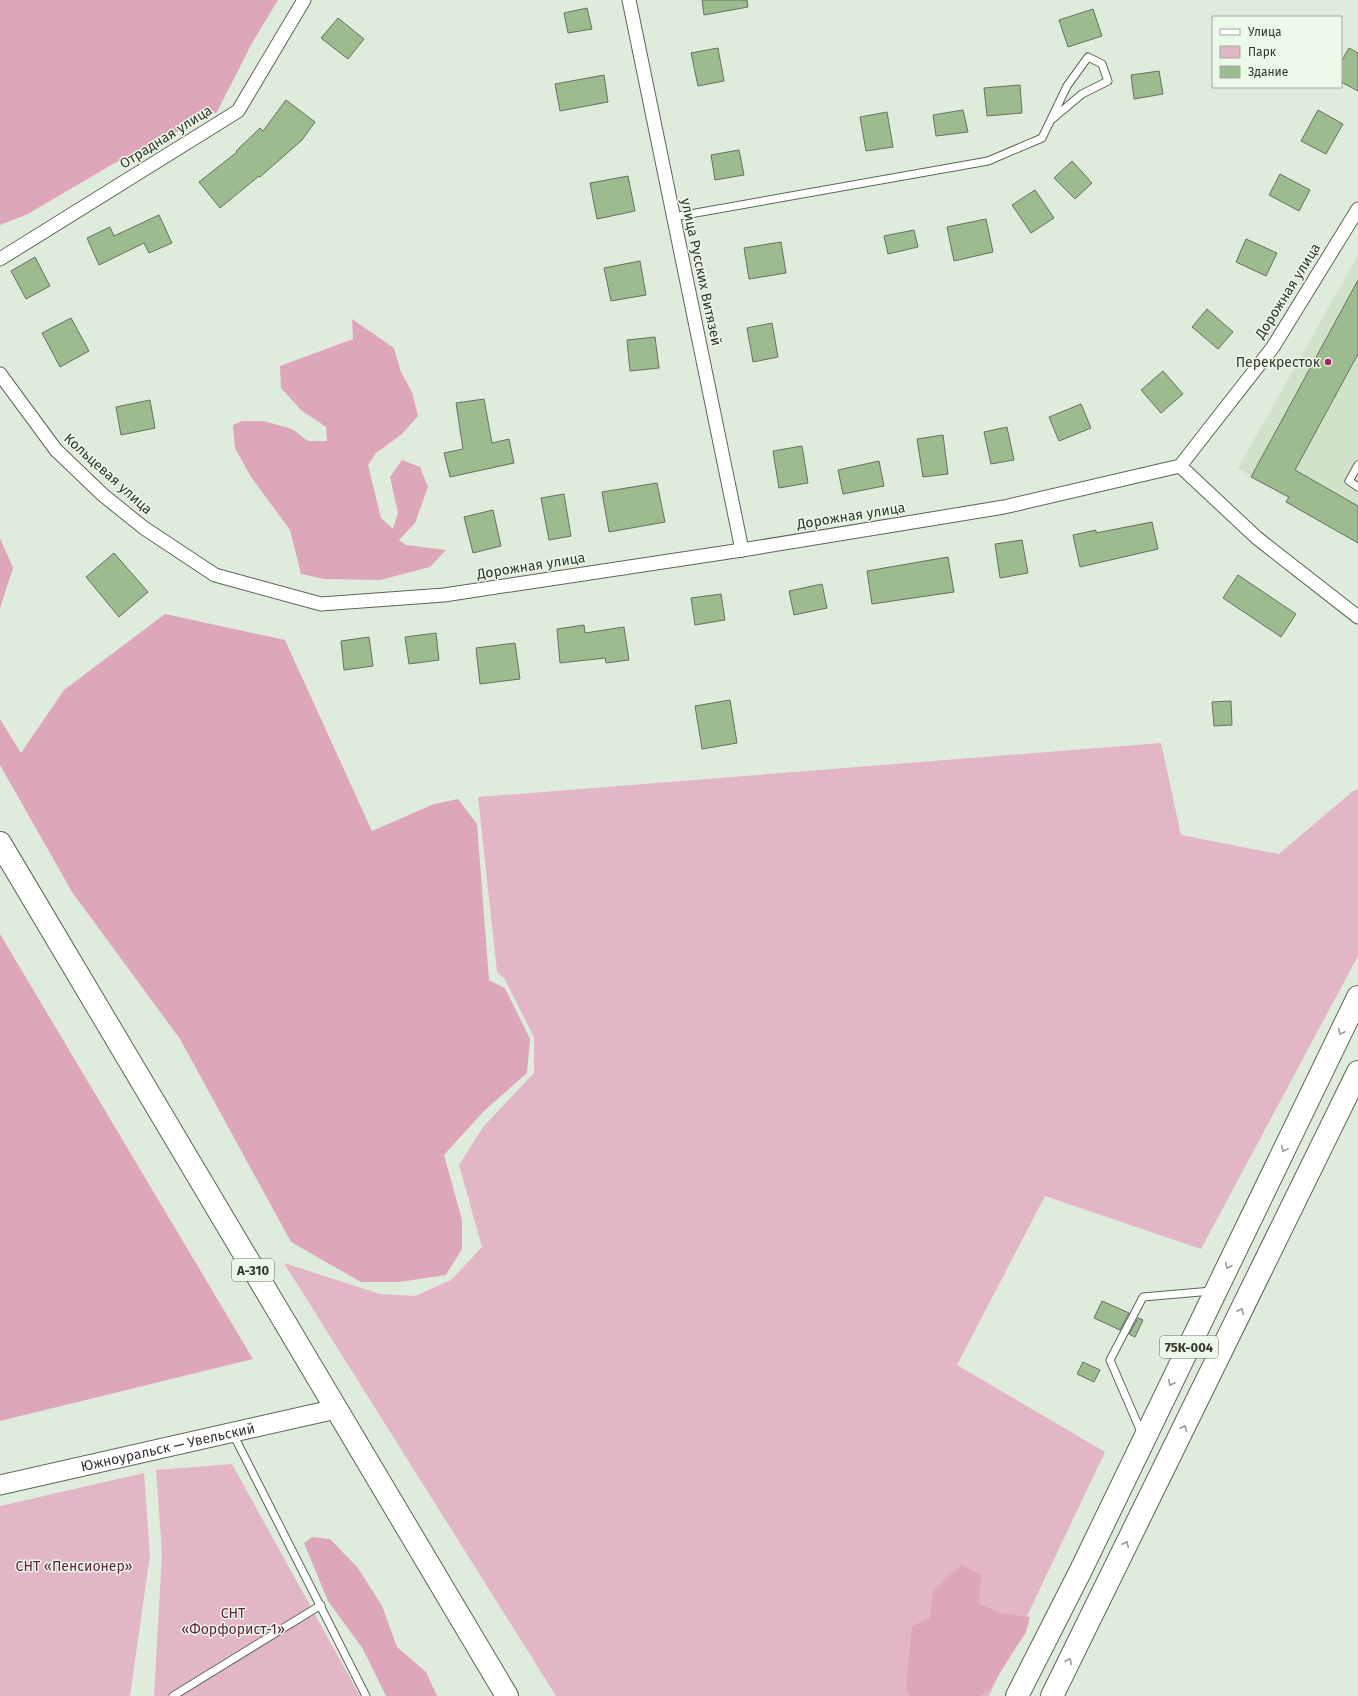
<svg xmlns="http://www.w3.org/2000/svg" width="1358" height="1696" font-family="'Fira Sans',sans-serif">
<rect width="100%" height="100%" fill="#e0ecdb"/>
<polygon fill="#d1e2ca" points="1358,255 1358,543 1238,468"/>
<g fill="#e2b6c6">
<polygon points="1161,743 1181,835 1279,854 1353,791 1358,789 1358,956 1201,1249 1045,1196 957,1365 1105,1452 989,1696 556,1696 284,1263 380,1294 415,1296 451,1280 482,1247 459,1165 483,1127 534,1073 534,1037 504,978 497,972 478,797"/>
<polygon points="232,1464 360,1696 154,1696 162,1554 156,1470"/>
<polygon points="144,1473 150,1555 130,1696 0,1696 0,1506"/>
</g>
<g fill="#dea6ba">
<polygon points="0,0 278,0 252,43 217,112 113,164 28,214 0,225"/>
<polygon points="352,319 394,348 401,372 412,392 418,416 402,434 376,453 368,465 381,518 393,529 398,513 390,477 402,460 420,467 428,487 415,523 399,540 406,545 446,550 430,567 380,580 324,579 301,574 290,530 251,477 235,448 233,425 242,421 264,421 292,429 308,441 327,441 326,427 301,410 281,388 280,366 353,339"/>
<polygon points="0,538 13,568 0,608"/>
<polygon points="165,614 285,640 372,831 434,804 458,799 477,824 489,980 505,988 530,1039 527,1073 484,1111 444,1155 462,1220 462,1249 446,1275 399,1282 361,1282 291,1242 180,1039 72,892 0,765 0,719 21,753 64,690"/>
<polygon points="0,934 253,1359 0,1421"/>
<polygon points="312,1537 330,1539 358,1568 382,1606 397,1647 426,1672 437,1696 386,1696 363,1649 328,1601 304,1543"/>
<polygon points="961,1565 981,1575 979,1604 1000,1613 1030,1617 1026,1632 989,1690 980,1696 909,1696 906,1686 912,1626 930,1618 933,1591"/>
</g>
<g fill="#9cbb8f" stroke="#667161">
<polygon points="702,0 747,0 748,7 704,15"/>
<polygon points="587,8 592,29 568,33 564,13"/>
<polygon points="1093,9 1102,36 1068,47 1059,20"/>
<polygon points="338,18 364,39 348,59 321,38"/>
<polygon points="718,48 724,81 698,86 691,53"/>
<polygon points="1349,48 1358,53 1358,91 1341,82 1341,62"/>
<polygon points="1159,71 1163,94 1134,99 1131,75"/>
<polygon points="604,75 608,102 560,111 555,84"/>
<polygon points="1020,85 1022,113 987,116 984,88"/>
<polygon points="286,100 315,122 302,140 260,177 259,176 220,208 199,182 237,152 236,151 260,128 263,131"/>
<polygon points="963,110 968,132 936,136 933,115"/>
<polygon points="1318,110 1343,124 1326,154 1301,141"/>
<polygon points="887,112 893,147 866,151 860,117"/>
<polygon points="739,150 744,175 715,180 711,155"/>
<polygon points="1072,161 1092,183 1075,199 1054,178"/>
<polygon points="1280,174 1310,190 1299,211 1269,195"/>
<polygon points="628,176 635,211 597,219 590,183"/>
<polygon points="1035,190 1054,218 1031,233 1012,205"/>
<polygon points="159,215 172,243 149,253 144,243 99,265 87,238 110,227 114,236"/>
<polygon points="986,219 993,252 954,261 947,227"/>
<polygon points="914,230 918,247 888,254 884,236"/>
<polygon points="1246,239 1277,253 1266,276 1236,262"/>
<polygon points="781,242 786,273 749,279 744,248"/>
<polygon points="35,257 50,286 26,299 11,271"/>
<polygon points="640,261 646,295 611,301 604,268"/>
<polygon points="1358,280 1358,354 1295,470 1358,506 1358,543 1286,502 1289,497 1251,477"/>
<polygon points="1207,309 1233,332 1218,349 1192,327"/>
<polygon points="71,318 89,351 60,367 42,333"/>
<polygon points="772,323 778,357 753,362 747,328"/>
<polygon points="655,337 659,368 630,371 627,340"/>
<polygon points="1163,371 1183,394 1161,413 1141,390"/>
<polygon points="484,399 492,443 509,439 514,463 450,477 444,453 463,449 456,403"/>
<polygon points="150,400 155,428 121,435 116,407"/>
<polygon points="1081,404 1091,428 1059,441 1049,417"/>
<polygon points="1007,427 1014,460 991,464 984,432"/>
<polygon points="943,435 948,474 923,477 917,439"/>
<polygon points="802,446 808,483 779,488 773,451"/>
<polygon points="879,461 884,486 843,494 838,470"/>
<polygon points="657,483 665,522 609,532 602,492"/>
<polygon points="564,494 571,536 549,540 541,498"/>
<polygon points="493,510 501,546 473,553 464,517"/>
<polygon points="1152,522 1158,549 1080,567 1073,535 1096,530 1096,533"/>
<polygon points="1022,540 1028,573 1000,578 995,544"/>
<polygon points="114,553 148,592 119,617 86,577"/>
<polygon points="948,557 954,592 872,604 867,571"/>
<polygon points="1238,575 1296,614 1281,637 1223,598"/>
<polygon points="822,584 827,608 794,615 789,591"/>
<polygon points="721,594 725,620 695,625 691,598"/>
<polygon points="584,625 585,633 624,627 629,660 606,663 605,658 560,663 557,629"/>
<polygon points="436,633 439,660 409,664 405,637"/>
<polygon points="369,637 373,666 344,670 341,641"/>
<polygon points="515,643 520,679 480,684 476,648"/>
<polygon points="730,700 737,743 702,749 695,706"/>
<polygon points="1231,701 1232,725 1214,726 1212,702"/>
<polygon points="1102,1301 1129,1313 1120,1330 1094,1318"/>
<polygon points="1138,1318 1143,1320 1135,1337 1129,1334"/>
<polygon points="1083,1362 1100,1370 1094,1382 1077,1374"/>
</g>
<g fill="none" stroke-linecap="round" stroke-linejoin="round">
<defs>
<g id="lane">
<polyline points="673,217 988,161 1042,138 1067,86 1088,57 1102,64 1108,81 1082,94 1051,120"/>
<polyline points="1358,465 1349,481 1358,487"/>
<polyline points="233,1434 366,1696"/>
<polyline points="1142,1434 1110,1360 1143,1297 1212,1291"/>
<polyline points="173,1696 321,1605"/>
</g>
<g id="street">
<polyline points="629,0 742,550"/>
<polyline points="0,259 238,111 304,0"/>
<polyline points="0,374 56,450 103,495 144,528 215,575 321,604 444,595 742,550 1004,507 1180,466 1273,347 1358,209"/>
<polyline points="1180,466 1257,538 1358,617"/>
</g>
<g id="secondary">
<path id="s1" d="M0 1485 336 1409"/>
</g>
<g id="highway">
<polyline points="0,843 507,1696"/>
<polyline points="1017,1696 1081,1570 1358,997"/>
<polyline points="1052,1696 1358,1072"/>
</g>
</defs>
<use href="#lane" stroke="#5c6657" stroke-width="9"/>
<use href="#street" stroke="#5c6657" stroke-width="15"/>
<use href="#secondary" stroke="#5c6657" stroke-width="21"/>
<use href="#highway" stroke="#5c6657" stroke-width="24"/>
<use href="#lane" stroke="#fff" stroke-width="7"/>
<use href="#street" stroke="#fff" stroke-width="13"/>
<use href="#secondary" stroke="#fff" stroke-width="19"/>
<use href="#highway" stroke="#fff" stroke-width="22"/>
</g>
<defs><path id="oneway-chevron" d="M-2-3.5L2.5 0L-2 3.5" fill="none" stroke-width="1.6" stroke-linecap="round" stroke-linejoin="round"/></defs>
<g stroke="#989b98">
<use href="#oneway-chevron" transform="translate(1341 1032) rotate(116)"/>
<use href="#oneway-chevron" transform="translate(1284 1149) rotate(116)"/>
<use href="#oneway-chevron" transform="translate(1228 1266) rotate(116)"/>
<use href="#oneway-chevron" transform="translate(1241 1311) rotate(-64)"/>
<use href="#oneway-chevron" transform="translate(1171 1383) rotate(116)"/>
<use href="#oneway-chevron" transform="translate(1184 1428) rotate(-64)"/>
<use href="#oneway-chevron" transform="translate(1126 1544) rotate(-64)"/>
<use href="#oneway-chevron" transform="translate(1069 1661) rotate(-64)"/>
</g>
<circle fill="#a71f65" stroke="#edf9e8" stroke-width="1.5" cx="1328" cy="362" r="4"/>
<g text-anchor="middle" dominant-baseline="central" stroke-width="3" stroke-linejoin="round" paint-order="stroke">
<g fill="#edf9e8" stroke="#6a7167" stroke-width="1">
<rect x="232" y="1259" width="42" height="22" rx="3"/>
<rect x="1160" y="1336" width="58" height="22" rx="3"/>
</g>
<g font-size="13" font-weight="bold" fill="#323730">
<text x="253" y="1270">А-310</text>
<text x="1189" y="1347">75К-004</text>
</g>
<g font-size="14" fill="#323730" stroke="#edf9e8">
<text transform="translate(166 137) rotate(-32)">Отрадная улица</text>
<text transform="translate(701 272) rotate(78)">улица Русских Витязей</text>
<text transform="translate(1288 291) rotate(-58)">Дорожная улица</text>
<text transform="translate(108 474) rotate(42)">Кольцевая улица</text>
<text transform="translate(851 516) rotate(-9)">Дорожная улица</text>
<text transform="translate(531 566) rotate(-9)">Дорожная улица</text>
<text stroke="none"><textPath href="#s1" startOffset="172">Южноуральск — Увельский</textPath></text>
</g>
<g font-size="14" fill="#323730" stroke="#edf9e8" text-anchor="end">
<text x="1320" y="362">Перекресток</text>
</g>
<g font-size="14" fill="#63213f" stroke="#edf9e8">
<text x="74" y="1566">СНТ «Пенсионер»</text>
<text x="233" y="1613">СНТ<tspan x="233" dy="16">«Форфорист-1»</tspan></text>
</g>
</g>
<rect x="1212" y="16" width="130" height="72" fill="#edf9e8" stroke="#a2ab9e"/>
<rect x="1220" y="29" width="20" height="6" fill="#ffffff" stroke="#a2ab9e"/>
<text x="1248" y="36" font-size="12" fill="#323730">Улица</text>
<rect x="1220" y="46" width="20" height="12" fill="#e2b6c6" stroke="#a2ab9e"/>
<text x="1248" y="56" font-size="12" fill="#323730">Парк</text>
<rect x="1220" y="66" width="20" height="12" fill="#9cbb8f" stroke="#a2ab9e"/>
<text x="1248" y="76" font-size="12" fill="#323730">Здание</text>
</svg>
